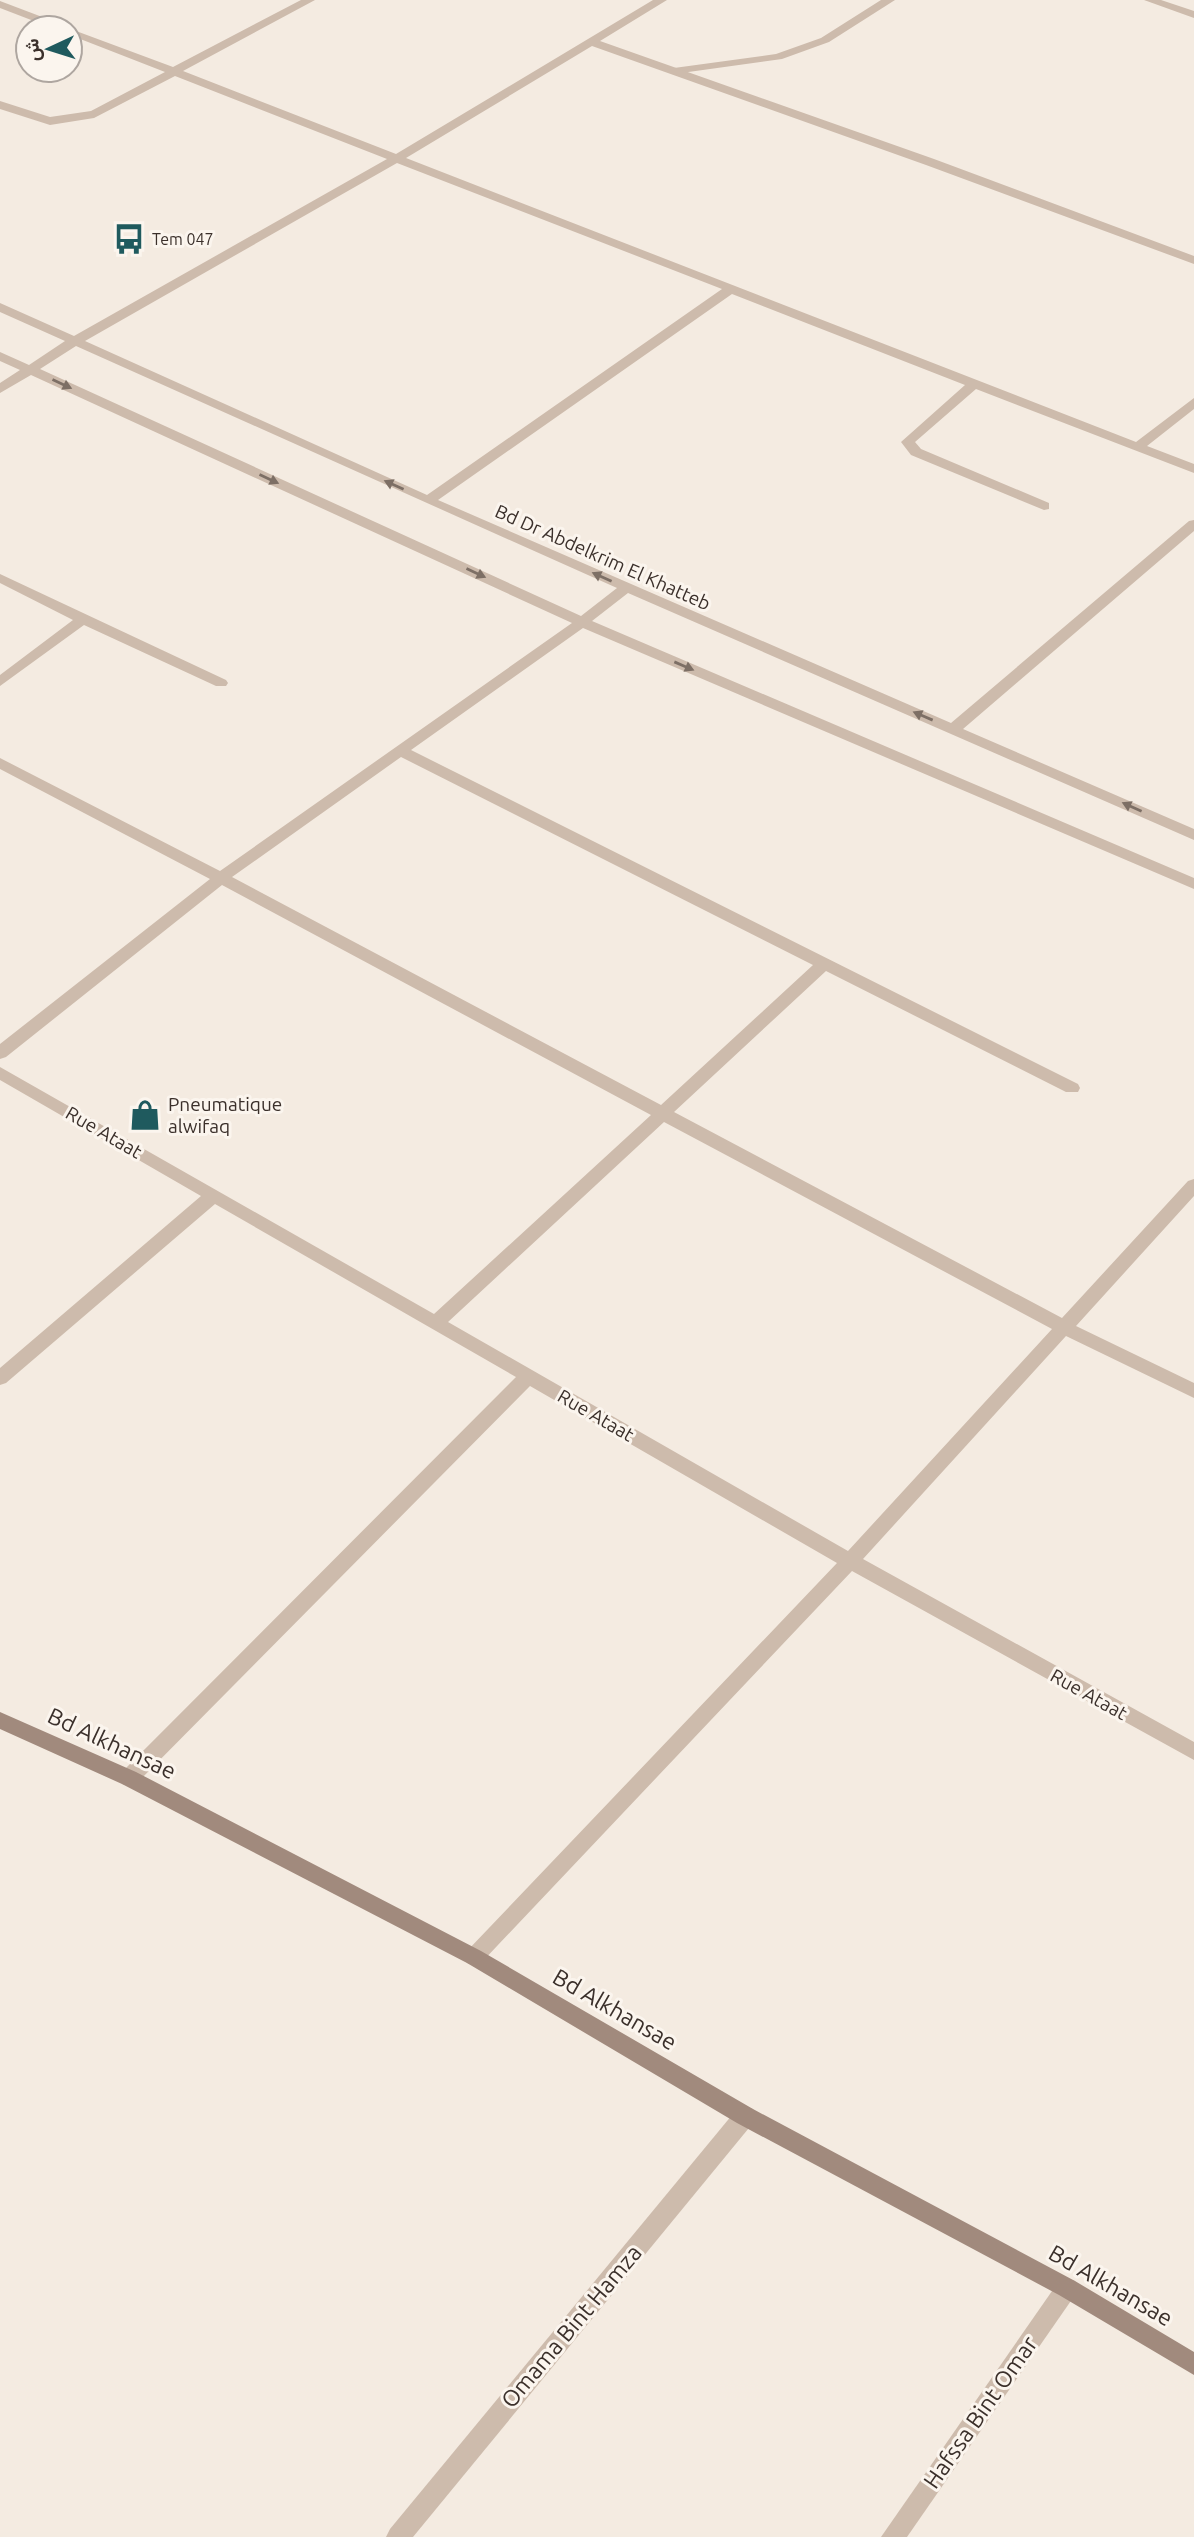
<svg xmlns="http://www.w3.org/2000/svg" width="1194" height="2537" font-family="Ubuntu,Vazirmatn,sans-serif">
<rect width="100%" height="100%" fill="#f4ebe1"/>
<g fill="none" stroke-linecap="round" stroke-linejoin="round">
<g fill="#cdbbac" fill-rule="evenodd">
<polygon points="881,0 895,0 829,42 782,59 674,74 668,71 674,68 776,54 821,38"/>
<polygon points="1144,0 1161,0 1194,11 1194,18"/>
</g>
<g fill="#cdbbac" fill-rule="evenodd">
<path d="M301 0H315L183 71 396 154 653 0H667L600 41 934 159 1194 256V264L926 165 592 46 406 158 1136 442 1194 398V409L1147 446 1194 464V473L976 389 915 442 921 449 1049 503V509L1044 510 911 455 901 442 965 385 732 294 438 500 951 723 1189 521 1194 520V531L963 729 1194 829V840L628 593 592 621 1194 878V889L583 628 411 750 1078 1084 1080 1088 1078 1092H1066L826 971 674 1112 1062 1318 1188 1181 1194 1179V1196L1076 1326 1194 1383V1398L1066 1336 863 1559 1194 1742V1760L852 1571 481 1963 474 1966 467 1963 464 1957 467 1951 837 1563 530 1386 136 1784 129 1786 122 1784 119 1778 122 1772 516 1377 215 1204 6 1383 0 1385V1368L201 1196 0 1080V1067L434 1314 651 1115 222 885 6 1057 0 1059V1044L210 879 0 769V758L220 871 572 623 31 375 0 393V383L20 370 0 361V352L29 365 65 341 0 312V303L74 336 387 159 175 76 94 118 50 125 0 109V101L50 117 91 111 165 72 70 35 68 28 173 67ZM397 163 722 289 427 495 85 341ZM76 346 617 588 581 616 40 369ZM401 757 813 965 661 1105 232 877ZM664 1122 1052 1329 848 1551 448 1322Z"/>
<polygon points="0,1 66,26 68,28 52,28 0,8"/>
<polygon points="0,574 226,680 228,683 226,686 216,686 84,625 0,686 0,675 73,620 0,583"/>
<polygon points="745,2106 753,2109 756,2116 753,2123 413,2537 386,2537 390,2529 737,2109"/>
<polygon points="1067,2278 1075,2281 1078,2288 1075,2295 907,2537 881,2537 1059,2281"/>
</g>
<polygon fill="#a18a7d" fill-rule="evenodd" points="0,1712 136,1772 481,1951 753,2109 1075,2281 1194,2352 1194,2375 1059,2295 737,2123 467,1963 122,1784 0,1729"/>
</g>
<defs><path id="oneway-solid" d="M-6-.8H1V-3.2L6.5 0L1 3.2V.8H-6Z" transform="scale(1.75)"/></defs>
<g fill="#7d6f65">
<use href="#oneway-solid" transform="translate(62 384) rotate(25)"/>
<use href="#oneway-solid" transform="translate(269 479) rotate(25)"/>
<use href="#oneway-solid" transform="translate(394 485) rotate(-156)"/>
<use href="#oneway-solid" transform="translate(476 573) rotate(25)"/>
<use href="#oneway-solid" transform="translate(602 577) rotate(-156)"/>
<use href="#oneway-solid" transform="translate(684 666) rotate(23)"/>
<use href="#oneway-solid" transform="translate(923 716) rotate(-157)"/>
<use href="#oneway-solid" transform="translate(1132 807) rotate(-156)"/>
</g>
<defs>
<symbol id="bus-bare" viewBox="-9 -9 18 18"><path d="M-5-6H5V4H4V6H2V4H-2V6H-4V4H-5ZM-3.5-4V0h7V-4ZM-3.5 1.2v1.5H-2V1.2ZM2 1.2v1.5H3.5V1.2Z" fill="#1f5a5e" stroke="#fbf5ee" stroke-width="2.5" paint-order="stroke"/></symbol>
<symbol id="shop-bare" viewBox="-9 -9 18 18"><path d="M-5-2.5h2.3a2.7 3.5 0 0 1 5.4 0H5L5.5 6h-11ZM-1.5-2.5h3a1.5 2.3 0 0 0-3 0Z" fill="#1f5a5e" stroke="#fbf5ee" stroke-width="2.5" paint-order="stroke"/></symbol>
</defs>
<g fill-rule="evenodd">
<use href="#bus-bare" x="107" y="217" width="44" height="44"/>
<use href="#shop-bare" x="123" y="1093" width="44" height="44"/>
</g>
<g text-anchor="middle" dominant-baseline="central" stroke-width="6" stroke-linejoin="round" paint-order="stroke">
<g font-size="16" fill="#3b302b" stroke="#fbf5ee" text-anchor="start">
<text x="152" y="239">Tem 047</text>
</g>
<g font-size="19" fill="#3b302b" stroke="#fbf5ee">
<text transform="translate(603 557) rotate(24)">Bd Dr Abdelkrim El Khatteb</text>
<text transform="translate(104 1132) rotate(30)">Rue Ataat</text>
<text transform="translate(596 1415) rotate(30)">Rue Ataat</text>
<text transform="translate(1089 1694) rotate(29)">Rue Ataat</text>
</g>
<g font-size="19" fill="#3b302b" stroke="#fbf5ee" text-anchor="start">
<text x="168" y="1104">Pneumatique<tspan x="168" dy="22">alwifaq</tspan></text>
</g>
<g font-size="23" fill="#3b302b" stroke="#fbf5ee">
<text transform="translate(112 1743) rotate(25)">Bd Alkhansae</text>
<text transform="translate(615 2009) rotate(30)">Bd Alkhansae</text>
<text transform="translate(1111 2285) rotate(30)">Bd Alkhansae</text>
<text transform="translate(571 2326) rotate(-50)">Omama Bint Hamza</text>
<text transform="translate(980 2412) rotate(-55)">Hafssa Bint Omar</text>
</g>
</g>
<g transform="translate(49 49) rotate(266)"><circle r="33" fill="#fbf5ee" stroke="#aea6a0" stroke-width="2"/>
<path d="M0-5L12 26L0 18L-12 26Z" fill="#1f5a5e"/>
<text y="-10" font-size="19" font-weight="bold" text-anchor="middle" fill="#3b302b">ش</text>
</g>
</svg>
